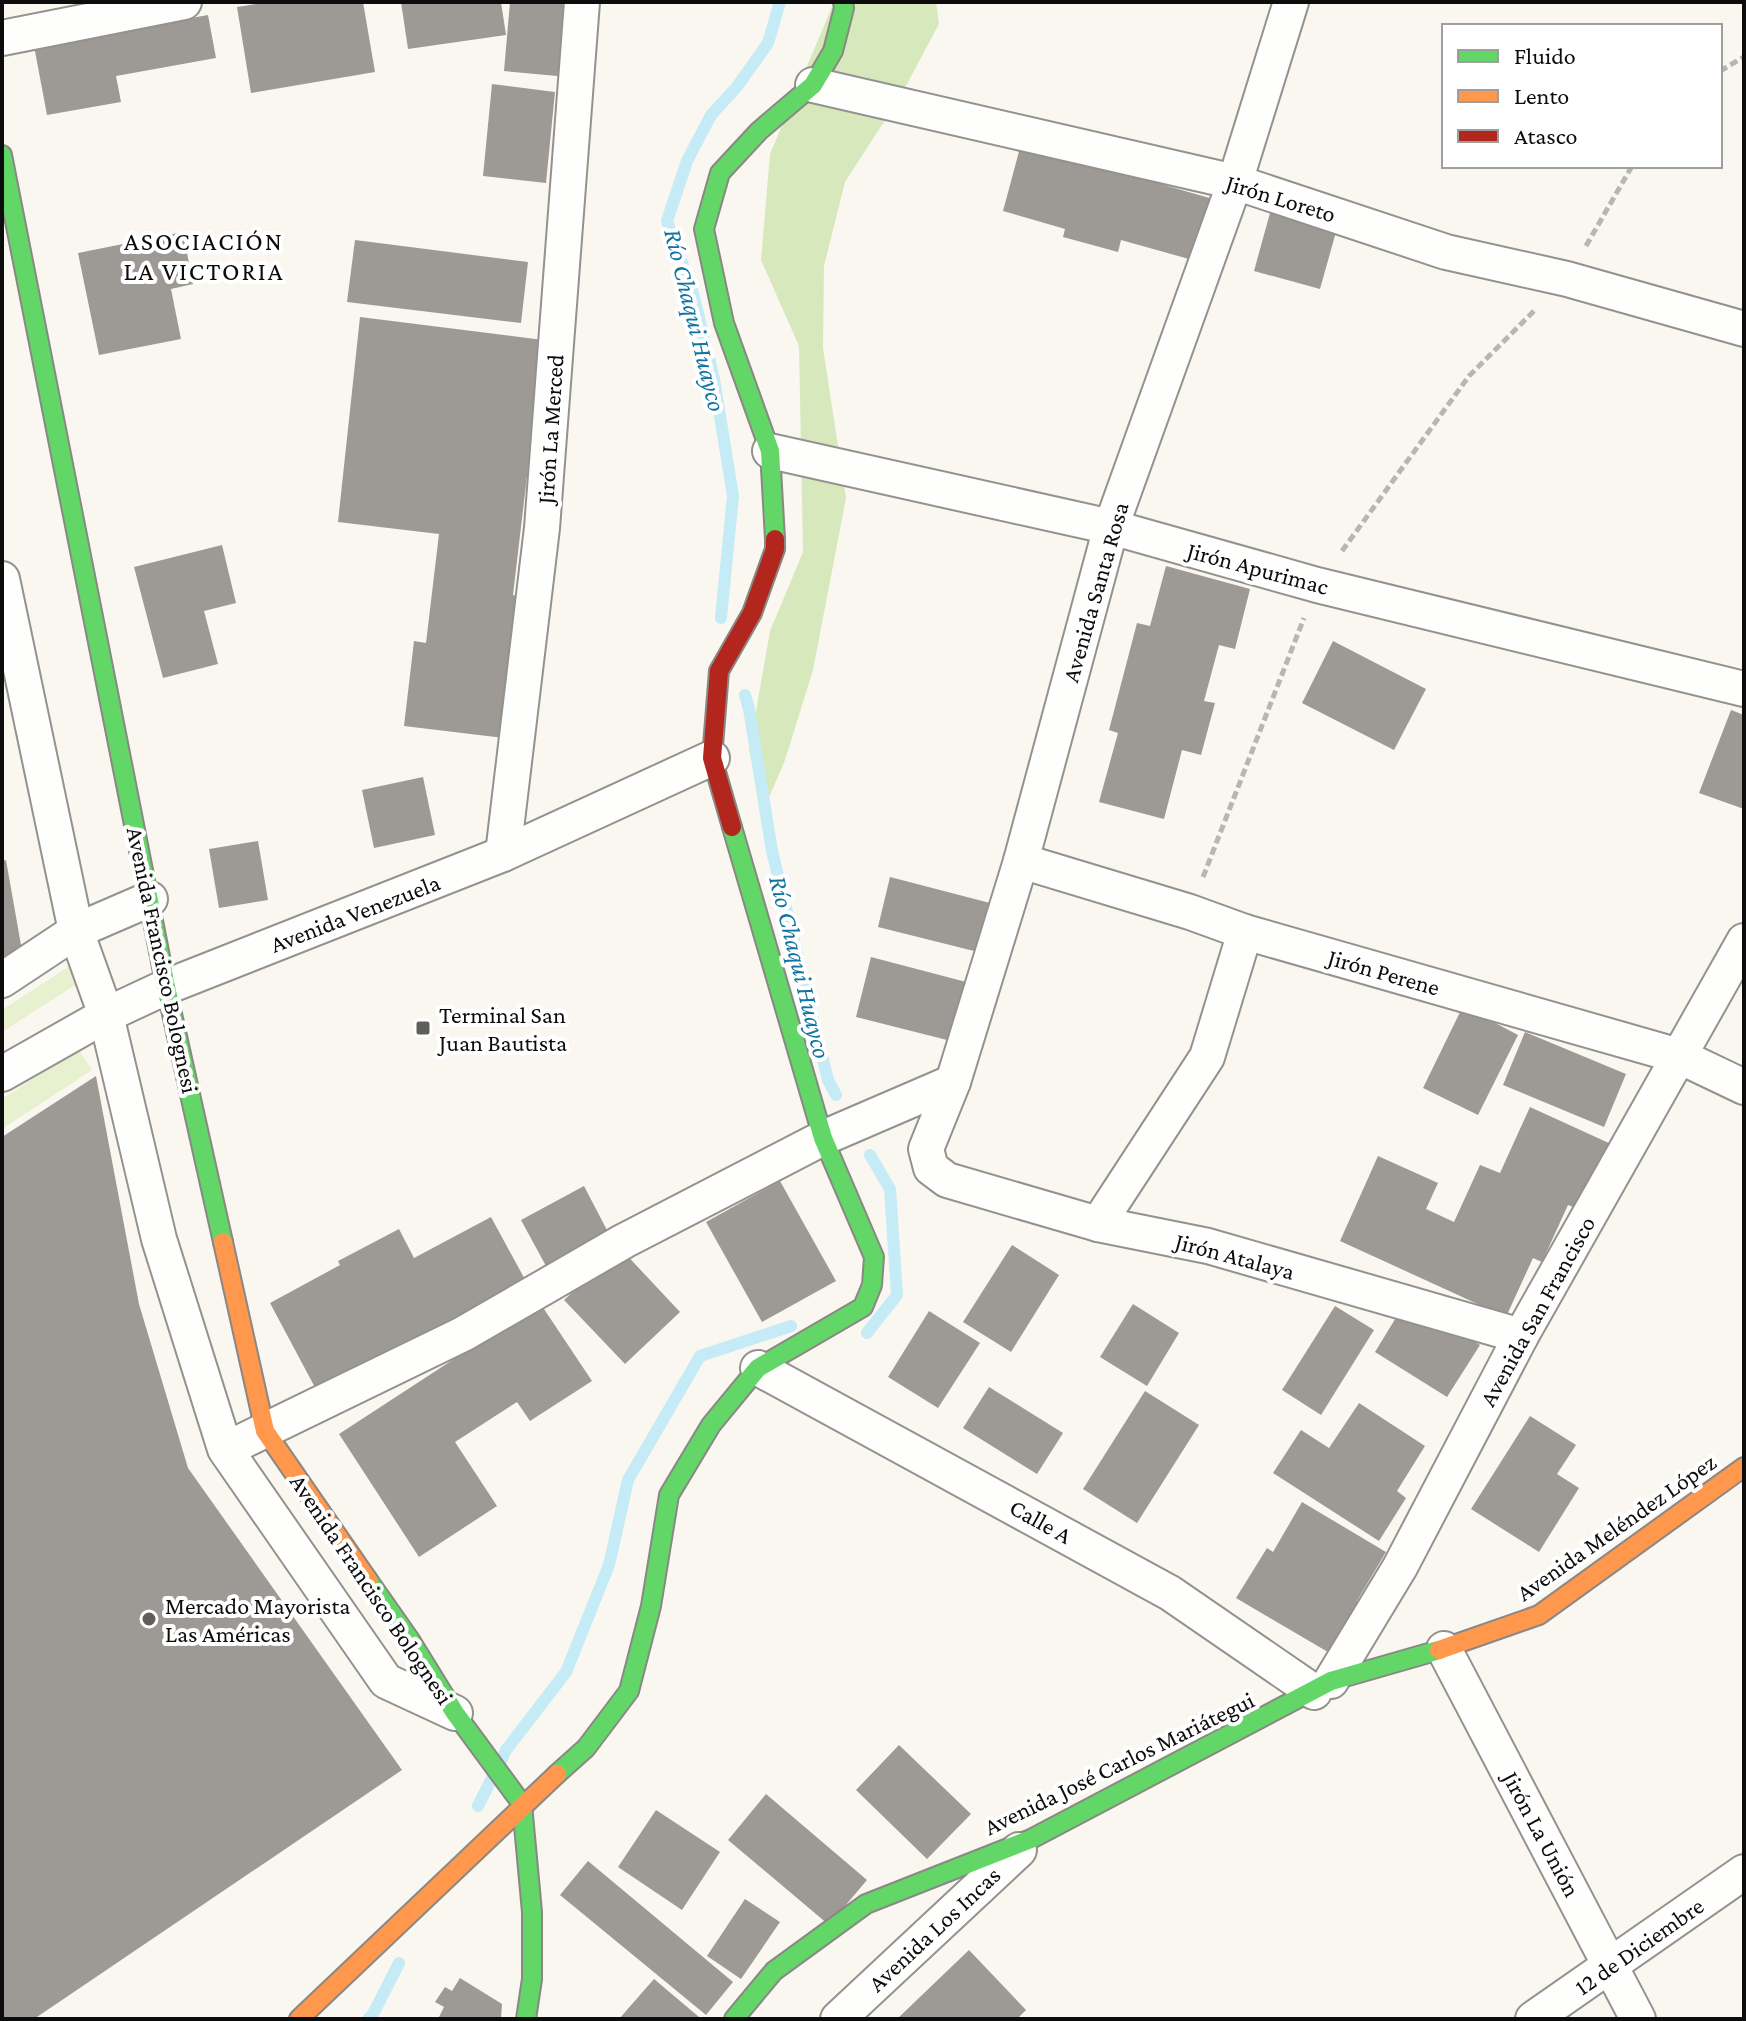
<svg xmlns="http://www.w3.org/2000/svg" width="1746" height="2021" font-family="'Crimson Pro',serif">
<rect width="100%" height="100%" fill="#faf7f0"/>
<g fill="#e7f0cf">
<polygon points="76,962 86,978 2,1032 2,1010"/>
<polygon points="78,1049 92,1070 2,1129 2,1099"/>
</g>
<polygon fill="#d8e8bd" points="834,2 936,2 939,24 900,97 845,182 824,266 823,348 846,498 813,670 785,760 768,800 749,751 770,631 803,552 799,346 761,260 770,154"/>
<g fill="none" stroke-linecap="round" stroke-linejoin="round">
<g stroke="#c5ebf6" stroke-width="12">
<polyline points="721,618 733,496 714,379 693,293 667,221 687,161 711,115 736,88 768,43 780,2"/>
<polyline points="745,695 749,709 772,851 828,1080 836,1095"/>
<polyline points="867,1333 897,1295 890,1189 870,1155"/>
<polyline points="501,1761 506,1750 566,1672 609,1565 628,1480 700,1356 791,1326"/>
<polyline points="478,1806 492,1778"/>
<polyline points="368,2019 373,2014 399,1963"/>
</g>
</g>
<g fill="#9d9a96">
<polygon points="269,2 363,2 375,72 251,93 237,7"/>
<polygon points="401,2 501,2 506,35 408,49"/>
<polygon points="510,2 575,2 568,77 504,71"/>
<polygon points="208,15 216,58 116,76 121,102 47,115 34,46"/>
<polygon points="492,84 555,92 546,183 483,176"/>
<polygon points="1021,144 1213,199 1196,261 1121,240 1118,252 1063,237 1065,229 1003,211"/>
<polygon points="1270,213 1336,232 1320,289 1254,271"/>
<polygon points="183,232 193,284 171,289 181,339 99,355 78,253"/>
<polygon points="355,240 528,262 521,323 347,302"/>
<polygon points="360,317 543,340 513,595 529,597 512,739 404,726 414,641 426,643 439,534 338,522"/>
<polygon points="222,545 236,603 204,611 218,664 163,678 134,567"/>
<polygon points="1166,566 1250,589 1235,649 1219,645 1204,701 1215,703 1201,755 1182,750 1164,819 1099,802 1118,733 1109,730 1137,623 1150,626"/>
<polygon points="1333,641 1426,689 1394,750 1302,703"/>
<polygon points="1731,710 1744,715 1744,809 1699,793"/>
<polygon points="423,777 435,835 374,848 362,790"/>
<polygon points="258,841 268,900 219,908 209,849"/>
<polygon points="6,860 21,945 2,960 2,861"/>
<polygon points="890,877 990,903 978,952 878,927"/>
<polygon points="871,957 970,983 955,1042 856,1017"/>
<polygon points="1463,1006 1518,1035 1478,1115 1423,1088"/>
<polygon points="1525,1032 1626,1074 1604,1127 1503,1085"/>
<polygon points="96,1076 139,1304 188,1468 402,1770 34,2019 2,2019 2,1137"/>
<polygon points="1530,1107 1611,1144 1581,1210 1568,1205 1542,1262 1533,1258 1506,1317 1340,1241 1378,1156 1438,1183 1426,1209 1454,1222 1480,1165 1500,1173"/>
<polygon points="780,1181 836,1281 762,1322 706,1222"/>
<polygon points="584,1186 609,1234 546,1266 521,1220"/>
<polygon points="491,1217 528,1285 319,1395 270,1303 340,1265 338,1261 399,1229 414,1258"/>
<polygon points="1012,1245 1059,1275 1011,1352 963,1322"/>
<polygon points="620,1248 680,1312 625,1364 564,1300"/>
<polygon points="540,1303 592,1381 530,1421 517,1402 455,1442 497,1506 419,1557 339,1434"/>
<polygon points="1133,1304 1179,1333 1147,1386 1100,1357"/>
<polygon points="1335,1306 1374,1330 1321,1415 1282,1390"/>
<polygon points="929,1311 980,1343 938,1408 888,1377"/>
<polygon points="1397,1316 1441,1320 1480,1345 1447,1397 1375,1352"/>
<polygon points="989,1387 1063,1433 1037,1474 963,1428"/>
<polygon points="1145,1391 1199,1425 1137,1523 1083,1489"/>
<polygon points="1359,1403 1425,1446 1397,1491 1406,1498 1379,1541 1273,1473 1301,1430 1329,1448"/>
<polygon points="1530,1416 1576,1445 1557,1474 1579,1488 1539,1552 1471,1509"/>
<polygon points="1302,1502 1386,1552 1357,1601 1362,1604 1333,1655 1236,1598 1267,1548 1273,1552"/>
<polygon points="899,1745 971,1814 927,1859 856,1790"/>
<polygon points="766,1794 867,1880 829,1925 728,1840"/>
<polygon points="656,1810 720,1852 682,1910 618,1867"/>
<polygon points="588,1861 733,1982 706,2015 560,1895"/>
<polygon points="745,1899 780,1922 741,1979 707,1956"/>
<polygon points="969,1950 1026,2010 1017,2019 897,2019"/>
<polygon points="460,1978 502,2004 501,2019 438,2019 444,2007 435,2002 445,1987 452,1991"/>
<polygon points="654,1979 699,2017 697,2019 619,2019"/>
</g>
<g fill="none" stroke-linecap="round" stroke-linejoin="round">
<defs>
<g id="street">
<polyline points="1291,2 1235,182 1111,527 1021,861 953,1082 926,1149 931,1168 947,1180 1098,1224 1208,1246 1521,1336"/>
<polyline points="2,38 184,2"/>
<polyline points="813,85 1235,182 1446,252 1567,279 1744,329"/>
<polyline points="770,451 1111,527 1317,585 1744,689"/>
<polyline points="2,579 76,931 106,1015 159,1239 225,1449 386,1681 455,1713"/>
<polyline points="503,854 542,528 582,2"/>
<polyline points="1021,861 1190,912 1245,932 1679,1056 1744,1087"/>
<polyline points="2,980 76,931 150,899"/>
<polyline points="2,1074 106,1015 166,987 503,854 712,758"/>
<polyline points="1098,1224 1207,1057 1245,932"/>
<polyline points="758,1368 1170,1593 1314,1692"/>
<polyline points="243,1441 463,1334 624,1241 823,1138 953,1082"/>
<polyline points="1444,1649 1638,2019"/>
<polyline points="1331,1681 1400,1567 1521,1336 1744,941"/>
<polyline points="838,2019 1019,1850"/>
<polyline points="1533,2019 1744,1872"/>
</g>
<g id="fast">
<polyline points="2,155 166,987 223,1242"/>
<polyline points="775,539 770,451 724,323 704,229 720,173 759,131 813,85 833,51 844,8 843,2"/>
<polyline points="368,1580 410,1640 455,1713 522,1804 532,1912 532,1979 526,2019"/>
<polyline points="557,1774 586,1748 629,1691 651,1606 669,1495 711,1425 758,1368 863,1307 872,1285 874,1257 823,1138 732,827"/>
<polyline points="734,2019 774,1971 866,1904 1031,1839 1331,1681 1439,1650"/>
</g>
<g id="slow">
<polyline points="223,1242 265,1431 368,1580"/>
<polyline points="1439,1650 1539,1615 1744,1467"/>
<polyline points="299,2019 557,1774"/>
</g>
<polyline id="jam" points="732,827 712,758 719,671 752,613 775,549 775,539"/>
</defs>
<use href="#street" stroke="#93928f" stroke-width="38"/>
<use href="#fast" stroke="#8a8885" stroke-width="22"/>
<use href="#slow" stroke="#8a8885" stroke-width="22"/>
<use href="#jam" stroke="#8a8885" stroke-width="22"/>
<g stroke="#b7b6b5" stroke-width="5" stroke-dasharray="8 4" stroke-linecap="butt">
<polyline points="1720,71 1744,57"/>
<polyline points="1586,246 1632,166"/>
<polyline points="1342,551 1469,376 1535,310"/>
<polyline points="1203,877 1304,618"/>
</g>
<use href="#street" stroke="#fefefd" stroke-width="34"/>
<use href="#fast" stroke="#63d668" stroke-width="18"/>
<use href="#slow" stroke="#ff974d" stroke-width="18"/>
<use href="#jam" stroke="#b3261e" stroke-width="18"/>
</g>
<g fill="#5f5e5c" stroke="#fff" stroke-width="3">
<rect x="415" y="1020" width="16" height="16" rx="4"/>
<circle cx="149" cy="1619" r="8"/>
</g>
<g text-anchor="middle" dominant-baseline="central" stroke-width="8" stroke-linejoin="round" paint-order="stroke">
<g font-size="24" fill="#0c0c0c" stroke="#fff">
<text transform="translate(1281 198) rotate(17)">Jirón Loreto</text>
<text transform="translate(550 429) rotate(-86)">Jirón La Merced</text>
<text transform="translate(1258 568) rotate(15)">Jirón Apurimac</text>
<text transform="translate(1095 592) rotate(-74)">Avenida Santa Rosa</text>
<text transform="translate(355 913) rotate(-21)">Avenida Venezuela</text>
<text transform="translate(163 960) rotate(78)">Avenida Francisco Bolognesi</text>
<text transform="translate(1384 972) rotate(16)">Jirón Perene</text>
<text transform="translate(1235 1256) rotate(15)">Jirón Atalaya</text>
<text transform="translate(1537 1311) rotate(-61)">Avenida San Francisco</text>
<text transform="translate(1041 1521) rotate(29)">Calle A</text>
<text transform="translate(1616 1527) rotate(-35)">Avenida Meléndez López</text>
<text transform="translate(372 1589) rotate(56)">Avenida Francisco Bolognesi</text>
<text transform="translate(1119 1763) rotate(-26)">Avenida José Carlos Mariátegui</text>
<text transform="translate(1542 1834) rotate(62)">Jirón La Unión</text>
<text transform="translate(934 1929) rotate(-43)">Avenida Los Incas</text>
<text transform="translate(1639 1946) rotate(-35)">12 de Diciembre</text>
</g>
<g font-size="24" fill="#0c0c0c" stroke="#fff" text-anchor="start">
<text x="439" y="1014">Terminal San<tspan x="439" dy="28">Juan Bautista</tspan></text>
<text x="165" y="1605">Mercado Mayorista<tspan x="165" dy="28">Las Américas</tspan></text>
</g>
<g font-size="26" letter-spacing="2" fill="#0c0c0c" stroke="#fff">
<text x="204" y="241">ASOCIACIÓN<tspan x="204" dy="30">LA VICTORIA</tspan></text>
</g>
<g font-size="26" font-style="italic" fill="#1275a1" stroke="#fff">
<text transform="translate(695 320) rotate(76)">Río Chaqui Huayco</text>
<text transform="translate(800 967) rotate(76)">Río Chaqui Huayco</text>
</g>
</g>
<rect width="1746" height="2021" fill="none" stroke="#0c0c0c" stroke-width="8"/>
<rect x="1442" y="24" width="280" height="144" fill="#ffffff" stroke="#9e9e9e" stroke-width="2"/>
<rect x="1458" y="50" width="40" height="12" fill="#63d668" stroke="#9e9e9e" stroke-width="2"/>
<text x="1514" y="64" font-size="24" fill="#0c0c0c">Fluido</text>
<rect x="1458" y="90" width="40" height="12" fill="#ff974d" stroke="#9e9e9e" stroke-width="2"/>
<text x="1514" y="104" font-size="24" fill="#0c0c0c">Lento</text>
<rect x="1458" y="130" width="40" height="12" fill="#b3261e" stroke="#9e9e9e" stroke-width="2"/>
<text x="1514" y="144" font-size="24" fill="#0c0c0c">Atasco</text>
</svg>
